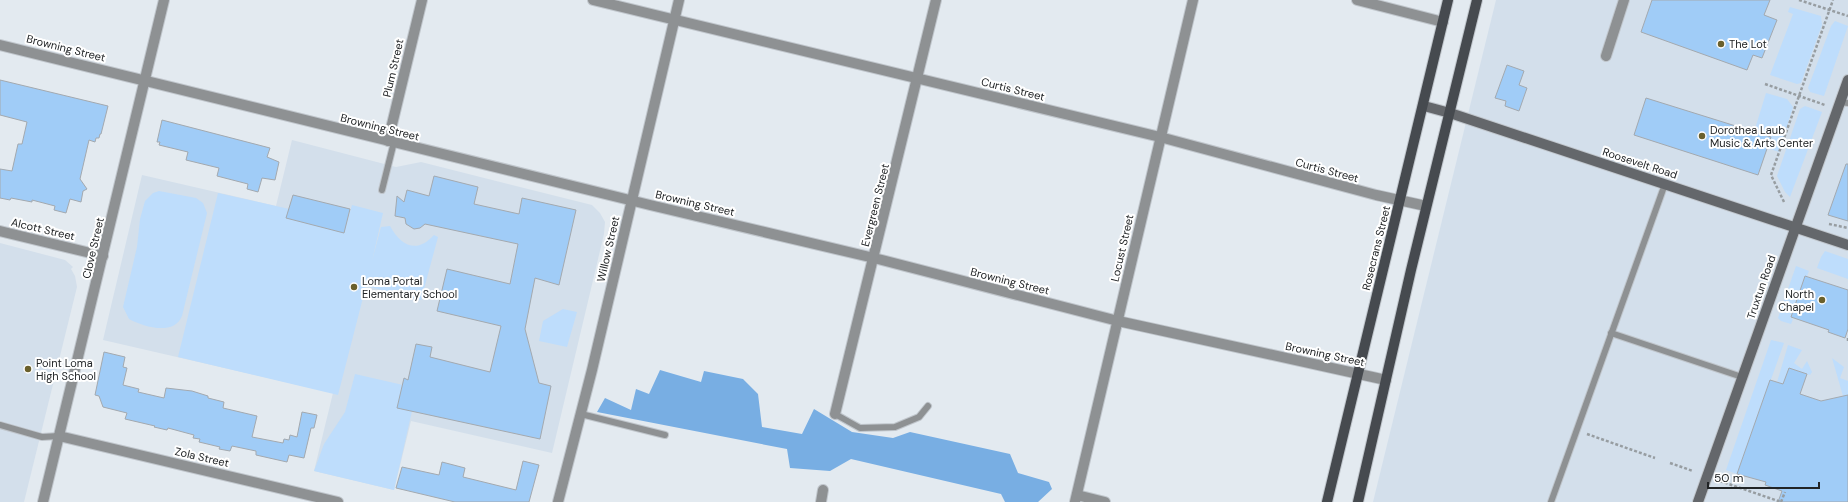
<svg xmlns="http://www.w3.org/2000/svg" width="1848" height="502" font-family="'DM Sans',sans-serif">
<rect width="100%" height="100%" fill="#e3eaf0"/>
<g fill="#d3dfeb">
<polygon points="1496,0 1848,0 1848,502 1373,502"/>
<polygon points="292,140 396,167 421,162 592,205 600,213 605,222 604,234 552,453 411,421 394,490 314,471 333,393 103,340 142,175 276,206"/>
<polygon points="0,243 65,260 73,267 71,269 75,276 77,287 24,502 0,502"/>
</g>
<g fill="#beddfc">
<polygon points="1790,7 1821,16 1822,25 1801,83 1797,84 1770,75 1793,14 1788,12"/>
<polygon points="1835,21 1848,26 1824,96 1810,92 1808,88 1831,26"/>
<polygon points="1766,93 1787,99 1793,107 1779,152 1767,148 1771,137 1754,132"/>
<polygon points="1805,106 1822,112 1790,197 1785,192 1777,176 1800,109"/>
<path d="M159 191 196 198 203 203 207 213 182 316C174 336 144 327 129 319L123 307 137 247 140 219 145 201 153 193Z"/>
<path d="M218 193 289 209 286 218 344 233 352 205 383 213 372 261 381 227 390 226C401 246 417 254 434 235L438 237 421 300 366 286 338 395 178 357Z"/>
<polygon points="1825,251 1848,259 1848,279 1817,268 1821,257"/>
<polygon points="1796,266 1809,271 1807,276 1805,276 1791,318 1793,319 1791,324 1781,321 1778,318"/>
<polygon points="563,309 577,312 567,347 539,341 543,321"/>
<polygon points="1771,340 1784,343 1737,474 1726,470"/>
<polygon points="1788,345 1802,350 1794,363 1802,369 1807,361 1812,372 1810,375 1789,368 1783,384 1777,382"/>
<polygon points="1832,358 1844,367 1840,378 1848,381 1848,397 1843,396"/>
<polygon points="355,374 403,385 412,411 394,490 314,471 324,444 345,412"/>
</g>
<polygon fill="#78aee3" points="660,370 701,382 704,371 743,379 758,394 762,427 802,434 814,409 852,432 893,438 910,432 1010,454 1018,473 1049,482 1052,489 1038,502 1005,502 1001,494 851,459 830,471 790,468 787,449 597,412 605,398 631,410 636,389 649,394"/>
<g fill="#a0ccf7" stroke="#a3a9af">
<polygon points="1652,0 1770,0 1764,15 1777,20 1762,58 1753,55 1747,70 1641,32"/>
<polygon points="1507,65 1524,71 1519,85 1527,88 1519,111 1505,106 1506,101 1495,98"/>
<polygon points="0,80 108,106 101,134 100,134 99,138 96,138 95,142 89,140 80,179 87,189 83,191 81,202 70,199 66,213 54,210 55,206 32,200 32,202 11,198 10,200 0,198 0,169 12,171 18,144 22,144 27,122 0,115"/>
<polygon points="1646,98 1771,137 1758,175 1634,135"/>
<polygon points="162,120 270,148 267,157 279,162 275,180 262,178 258,192 247,189 248,184 217,176 219,168 186,160 188,152 159,145 160,142 157,142"/>
<polygon points="1846,164 1848,164 1848,221 1828,215"/>
<polygon points="434,176 478,187 474,204 519,214 522,198 576,210 559,285 535,278 525,329 539,383 551,386 540,439 397,408 404,378 408,380 416,344 432,347 430,357 490,372 501,326 437,311 447,269 510,284 518,244 425,224 420,228 414,229 406,224 405,218 395,216 397,196 404,202 407,190 429,196"/>
<polygon points="293,195 350,209 344,233 286,218"/>
<polygon points="1805,276 1848,290 1848,329 1845,338 1828,332 1829,330 1791,317"/>
<polygon points="104,352 125,357 123,367 127,368 123,385 139,389 138,392 164,398 166,388 192,391 208,396 208,398 224,402 223,408 257,416 252,437 283,443 284,439 289,440 290,435 297,437 302,412 317,415 314,428 311,428 304,458 289,455 287,462 256,455 256,451 232,446 230,451 219,449 220,447 199,442 200,439 193,438 194,435 168,428 167,430 154,427 155,426 125,419 127,413 103,407 99,396 95,395"/>
<polygon points="1789,368 1807,374 1800,394 1821,401 1848,395 1848,502 1778,502 1782,491 1765,485 1766,482 1737,474 1770,380 1783,384"/>
<polygon points="523,461 539,465 529,502 455,502 396,488 402,467 439,475 442,462 465,468 463,477 516,490"/>
</g>
<g fill="none" stroke-linecap="round" stroke-linejoin="round">
<defs>
<g id="lane">
<polyline points="1840,102 1848,103"/>
<polyline points="382,190 394,142"/>
<polyline points="1611,333 1742,377"/>
<polyline points="581,414 665,435"/>
<polyline points="835,414 860,428 895,427 919,417 928,406"/>
<polyline points="0,425 42,437 59,436"/>
<polyline points="1551,502 1665,184"/>
</g>
<g id="street">
<polyline points="593,0 1160,137 1376,195 1426,206"/>
<polyline points="1357,0 1443,22"/>
<polyline points="0,45 650,205 874,258 1118,321 1386,380"/>
<polyline points="1606,56 1624,0"/>
<polyline points="388,141 422,0"/>
<polyline points="0,231 103,256"/>
<polyline points="835,414 936,0"/>
<polyline points="59,436 338,502"/>
<polyline points="1077,495 1105,502"/>
<polyline points="43,502 164,0"/>
<polyline points="558,502 592,370 679,0"/>
<polyline points="821,502 823,490"/>
<polyline points="1075,502 1193,0"/>
</g>
<g id="secondary">
<polyline points="1424,106 1450,113 1848,245"/>
<polyline points="1698,502 1848,80"/>
</g>
<g id="primary">
<polyline points="1327,502 1448,0"/>
<polyline points="1358,502 1411,270 1477,0"/>
</g>
</defs>
<use href="#lane" stroke="#c0c6cc" stroke-width="8"/>
<use href="#street" stroke="#c0c6cc" stroke-width="12"/>
<use href="#secondary" stroke="#c0c6cc" stroke-width="12"/>
<use href="#primary" stroke="#c0c6cc" stroke-width="12"/>
<g stroke="#979da1" stroke-width="2.5" stroke-dasharray="3 2" stroke-linecap="butt">
<polyline points="1799,0 1848,16"/>
<polyline points="1765,84 1825,105"/>
<polyline points="1784,202 1771,175 1833,0"/>
<polyline points="1829,224 1848,228"/>
<polyline points="1848,338 1848,341"/>
<polyline points="1587,434 1655,458"/>
<polyline points="1670,463 1693,471"/>
<polyline points="1720,481 1781,502"/>
<polyline points="1781,502 1785,492"/>
</g>
<use href="#lane" stroke="#8e9193" stroke-width="6"/>
<use href="#street" stroke="#8e9193" stroke-width="10"/>
<use href="#secondary" stroke="#64676b" stroke-width="10"/>
<use href="#primary" stroke="#464a4f" stroke-width="10"/>
</g>
<g fill="#6a602c" stroke="#fff" stroke-width="1.5">
<circle cx="1721" cy="44" r="4"/>
<circle cx="1702" cy="136" r="4"/>
<circle cx="354" cy="287" r="4"/>
<circle cx="1822" cy="300" r="4"/>
<circle cx="28" cy="369" r="4"/>
</g>
<g text-anchor="middle" dominant-baseline="central" stroke-width="4" stroke-linejoin="round" paint-order="stroke">
<g font-size="11" fill="#212426" stroke="#fff" text-anchor="start">
<text x="1729" y="44">The Lot</text>
<text x="1710" y="130">Dorothea Laub<tspan x="1710" dy="13">Music &amp; Arts Center</tspan></text>
<text x="362" y="281">Loma Portal<tspan x="362" dy="13">Elementary School</tspan></text>
<text x="1814" y="294" text-anchor="end">North<tspan x="1814" dy="13">Chapel</tspan></text>
<text x="36" y="363">Point Loma<tspan x="36" dy="13">High School</tspan></text>
</g>
<g font-size="11" fill="#212426" stroke="#fff">
<text transform="translate(66 48) rotate(14)">Browning Street</text>
<text transform="translate(393 68) rotate(-77)">Plum Street</text>
<text transform="translate(1013 89) rotate(14)">Curtis Street</text>
<text transform="translate(380 127) rotate(14)">Browning Street</text>
<text transform="translate(1640 163) rotate(18)">Roosevelt Road</text>
<text transform="translate(1327 170) rotate(15)">Curtis Street</text>
<text transform="translate(695 203) rotate(13)">Browning Street</text>
<text transform="translate(875 205) rotate(-76)">Evergreen Street</text>
<text transform="translate(43 229) rotate(13)">Alcott Street</text>
<text transform="translate(93 248) rotate(-77)">Clove Street</text>
<text transform="translate(1122 248) rotate(-77)">Locust Street</text>
<text transform="translate(1376 248) rotate(-76)">Rosecrans Street</text>
<text transform="translate(608 249) rotate(-77)">Willow Street</text>
<text transform="translate(1010 281) rotate(14)">Browning Street</text>
<text transform="translate(1761 287) rotate(-71)">Truxtun Road</text>
<text transform="translate(1325 354) rotate(12)">Browning Street</text>
<text transform="translate(202 457) rotate(13)">Zola Street</text>
</g>
</g>
<path d="M1708 482v6h111v-6" fill="none" stroke="#212426" stroke-width="2"/>
<text x="1714" y="482" font-size="12" fill="#212426" stroke="#ffffff" stroke-width="3" paint-order="stroke">50 m</text>
</svg>
